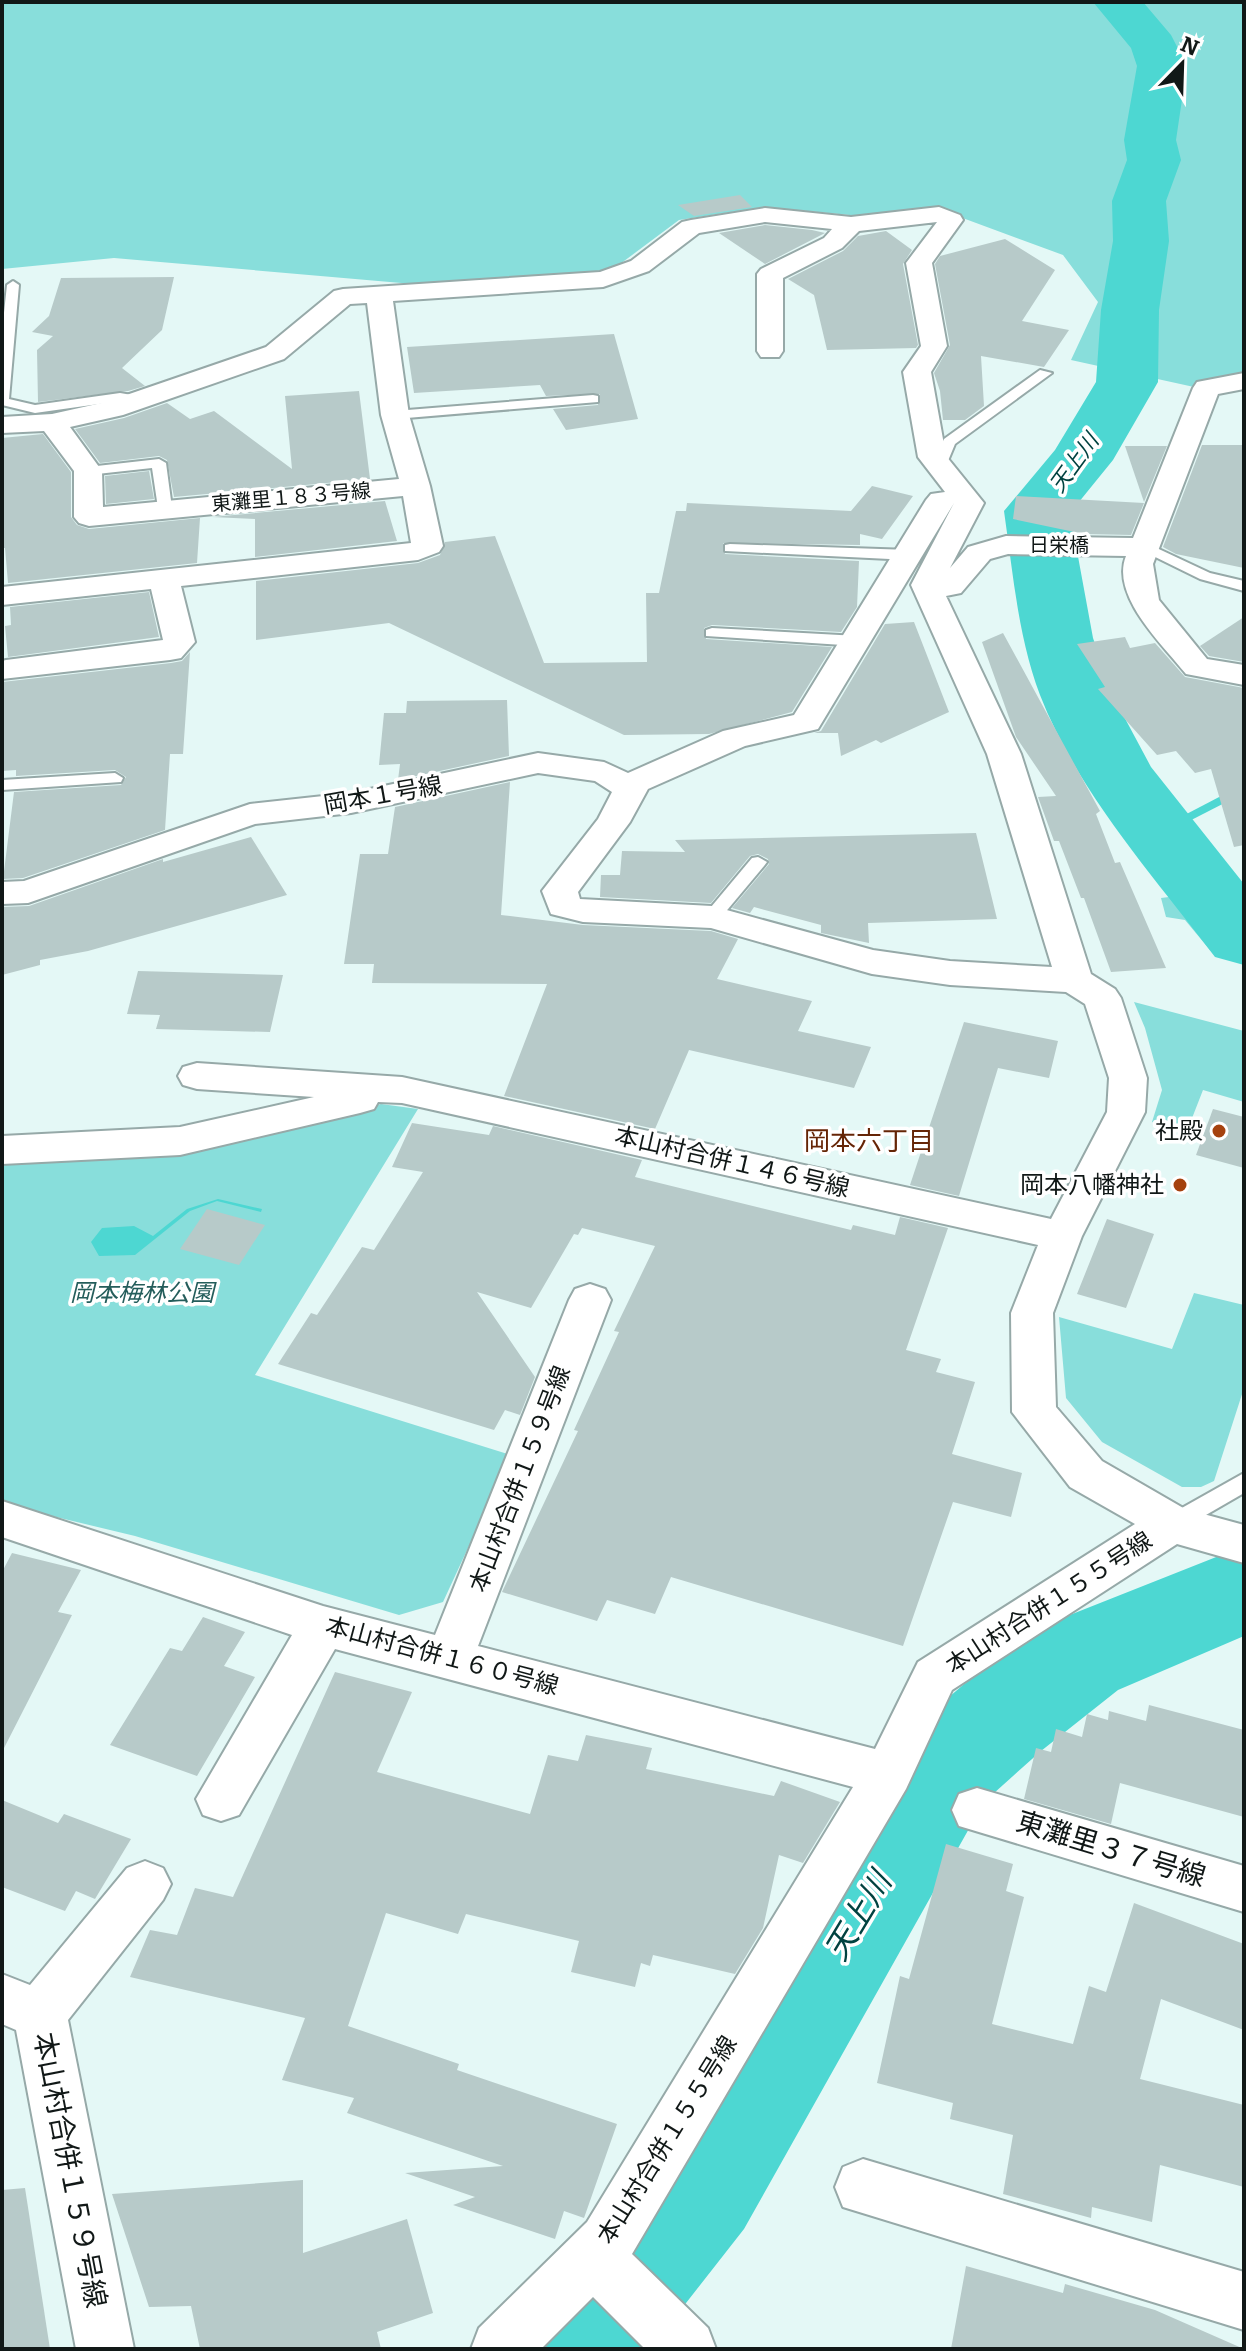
<svg xmlns="http://www.w3.org/2000/svg" width="1246" height="2351" font-family="Bitter,'Noto Sans JP',serif">
<rect width="100%" height="100%" fill="#e4f8f6"/>
<g fill="#88dedb">
<polygon points="2,2 1244,2 1244,379 1194,387 1071,360 1098,302 1063,255 941,210 871,217 764,207 679,220 608,273 436,286 114,258 2,269"/>
<polygon points="1232,889 1244,897 1244,963 1210,950 1185,920 1166,917 1161,898"/>
<polygon points="1134,1002 1244,1031 1244,1102 1203,1090 1187,1131 1152,1122 1162,1090 1145,1028"/>
<polygon points="381,1104 418,1109 255,1375 511,1455 443,1602 399,1615 135,1536 2,1504 2,1158 308,1125"/>
<polygon points="1194,1293 1244,1305 1244,1388 1214,1481 1201,1487 1182,1487 1102,1442 1066,1398 1059,1317 1172,1349"/>
</g>
<polygon fill="#4dd7d2" points="218,1199 262,1209 261,1212 217,1201 190,1211 135,1255 99,1256 91,1242 102,1228 134,1226 153,1236 187,1209"/>
<g fill="none" stroke-linecap="round" stroke-linejoin="round">
<polygon fill="#4dd7d2" fill-rule="evenodd" points="1244,784 1244,793 1164,834 1160,835 1154,831"/>
<g fill="#4dd7d2" fill-rule="evenodd">
<path d="M1093 2H1143L1171 35 1187 66 1176 140 1181 160 1166 201 1169 241 1159 310 1158 382 1113 460 1070 513 1093 638 1113 696 1151 767 1244 884V965L1215 957C1153 875 1078 793 1040 695 1018 637 1013 573 1004 511L1055 450 1096 382 1101 310 1113 241 1112 201 1127 160 1124 140 1137 66 1131 48Z"/>
<polygon points="1244,1546 1244,1636 1118,1690 1041,1751 984,1802 744,2229 650,2349 501,2349 520,2302 654,2141 906,1734 963,1685 1042,1626"/>
</g>
</g>
<g fill="#b7cac9">
<polygon points="740,195 752,207 694,216 678,205"/>
<polygon points="765,225 812,230 825,233 765,264 719,233"/>
<polygon points="886,231 912,250 903,264 918,345 916,348 827,350 814,295 788,279 843,251 858,236"/>
<polygon points="1005,239 1055,270 1022,321 1069,330 1044,367 981,356 984,406 965,420 943,420 940,391 934,373 950,345 935,264 940,256"/>
<polygon points="174,277 162,330 122,368 145,386 128,391 38,402 37,350 53,336 32,332 49,316 61,278"/>
<polygon points="614,334 638,419 566,430 553,409 598,405 600,394 546,396 540,385 414,393 407,347"/>
<polygon points="359,391 370,479 174,497 167,460 159,456 100,463 75,429 124,418 167,403 190,419 214,411 292,469 285,396"/>
<polygon points="43,434 71,472 71,517 77,525 89,529 200,518 197,563 8,583 5,548 2,548 2,438"/>
<polygon points="1202,445 1244,445 1244,568 1176,554 1163,547"/>
<polygon points="1125,446 1167,446 1144,502"/>
<polygon points="149,471 154,499 106,504 105,476"/>
<polygon points="872,486 913,496 882,539 860,534 860,545 723,543 725,554 859,561 857,607 841,632 712,625 704,628 706,639 832,647 792,712 709,734 624,735 389,623 256,640 256,581 418,563 440,555 445,542 495,536 544,663 647,662 646,593 659,593 676,511 686,511 687,503 851,511"/>
<polygon points="1016,496 1144,503 1131,535 1084,534 1013,519"/>
<polygon points="385,501 397,541 255,557 255,519 212,517"/>
<polygon points="149,592 159,637 8,657 5,626 11,625 10,607"/>
<polygon points="1244,617 1244,662 1209,656 1200,646"/>
<polygon points="914,622 949,712 881,743 876,740 841,756 838,733 814,733 821,731 885,624"/>
<polygon points="1003,633 1100,811 1096,814 1115,863 1120,862 1166,968 1111,972 1084,898 1081,898 1059,841 1054,841 1038,797 1056,796 1016,737 982,642"/>
<polygon points="1125,637 1130,648 1155,643 1185,677 1244,688 1244,845 1234,847 1211,769 1195,773 1176,751 1157,755 1098,689 1105,687 1077,644"/>
<polygon points="190,652 183,754 170,754 165,830 23,878 3,879 14,792 121,785 126,777 115,770 16,776 16,770 2,771 2,682 171,663 182,661"/>
<polygon points="507,700 509,756 398,780 400,764 379,765 384,713 406,713 407,701"/>
<polygon points="510,782 501,915 583,925 711,931 738,939 717,979 812,1001 798,1031 871,1047 854,1088 689,1050 655,1129 504,1096 547,984 372,983 374,964 344,964 360,854 388,854 395,807"/>
<polygon points="976,833 997,919 868,923 869,943 821,933 821,925 754,907 750,913 732,908 769,864 768,859 758,854 750,856 711,903 600,897 601,875 620,875 622,851 685,852 675,840"/>
<polygon points="251,837 287,895 88,951 40,960 40,965 2,975 2,907 29,906 163,859 163,862"/>
<polygon points="138,971 283,975 270,1032 156,1029 160,1015 127,1014"/>
<polygon points="964,1022 1058,1041 1049,1078 998,1068 959,1196 910,1185"/>
<polygon points="1213,1109 1244,1117 1244,1168 1196,1155"/>
<polygon points="412,1123 489,1135 493,1126 642,1160 635,1177 851,1230 853,1225 895,1235 900,1217 948,1228 906,1350 941,1359 936,1372 975,1382 952,1454 1022,1473 1011,1517 953,1502 903,1646 671,1577 655,1614 607,1600 597,1621 502,1592 578,1431 574,1430 619,1332 614,1331 655,1246 582,1228 578,1235 574,1234 531,1308 477,1292 535,1377 520,1415 505,1410 494,1430 278,1364 311,1313 317,1315 362,1247 374,1250 423,1172 392,1167"/>
<polygon points="207,1209 265,1225 239,1265 180,1249"/>
<polygon points="1107,1219 1154,1234 1126,1308 1077,1294"/>
<polygon points="12,1553 81,1570 58,1612 72,1615 2,1752 2,1572"/>
<polygon points="203,1617 245,1632 224,1666 255,1677 197,1776 110,1745 170,1648 182,1651"/>
<polygon points="335,1672 412,1692 377,1772 530,1814 548,1755 578,1761 586,1735 652,1748 646,1769 774,1796 781,1781 840,1802 803,1863 779,1855 763,1928 735,1974 653,1955 650,1966 641,1963 635,1987 571,1972 579,1941 466,1914 458,1934 386,1913 348,2026 459,2064 457,2070 617,2124 584,2218 564,2211 555,2239 453,2205 475,2197 405,2173 503,2166 347,2113 354,2098 282,2080 305,2018 130,1977 150,1930 177,1935 195,1888 233,1897"/>
<polygon points="1149,1705 1244,1730 1244,1817 1120,1783 1111,1824 1024,1799 1036,1748 1051,1752 1056,1729 1082,1737 1087,1714 1108,1720 1109,1711 1146,1721"/>
<polygon points="2,1800 58,1823 64,1814 131,1839 95,1899 76,1891 65,1911 2,1887"/>
<polygon points="946,1844 1013,1864 1006,1891 1024,1897 992,2024 1073,2044 1089,1986 1106,1992 1134,1903 1244,1944 1244,2030 1161,1999 1140,2079 1244,2105 1244,2187 1160,2165 1152,2222 1092,2207 1091,2218 1003,2194 1013,2135 950,2119 953,2103 877,2083 900,1976 909,1979"/>
<polygon points="303,2180 303,2253 407,2219 433,2313 377,2332 381,2349 200,2349 191,2306 149,2307 112,2194"/>
<polygon points="25,2188 50,2349 2,2349 2,2190"/>
<polygon points="966,2266 1063,2293 1065,2284 1155,2310 1244,2349 951,2349"/>
</g>
<g fill="none" stroke-linecap="round" stroke-linejoin="round">
<defs>
<g id="service">
<polygon points="13,281 19,285 9,399 35,405 120,393 144,397 144,403 120,401 35,413 2,405 2,331 7,285"/>
<polygon points="1040,370 1052,373 955,444 945,468 935,468 933,465 944,439"/>
<polygon points="593,395 598,396 598,402 395,419 388,415 395,411"/>
<polygon points="159,459 166,463 172,508 165,512 158,508 152,468 88,475 81,471 88,467"/>
<polygon points="1146,543 1210,573 1244,581 1244,591 1200,579 1141,550 1139,547"/>
<polygon points="730,544 910,550 918,555 910,560 725,551 725,545"/>
<polygon points="712,628 858,636 866,641 858,646 706,636 706,630"/>
<polygon points="115,773 123,778 121,782 2,790 2,780"/>
<polygon points="758,857 767,862 764,866 718,921 706,921 703,917 706,913 752,858"/>
<polygon points="1244,1473 1244,1493 1180,1530 1172,1533 1164,1530 1161,1524 1164,1518"/>
</g>
<g id="minor">
<path d="M939 207 960 215 963 220 932 263 947 346 931 372 946 456 984 503 950 568 968 547 1006 536 1133 538 1193 388 1197 382 1244 373V389L1218 394 1153 564 1159 600 1207 659 1244 665V685L1186 674C1163 645 1110 596 1126 556L1008 554 990 559 961 593 946 596 1021 754 1091 974 1115 989 1121 998 1147 1078 1145 1112 1082 1236 1053 1313 1056 1407 1102 1461 1185 1509 1244 1525V1563L1177 1544 952 1690 906 1789 632 2254 708 2328 716 2349H645L593 2297 541 2349H471L479 2328 587 2222 853 1787 335 1649 239 1815 221 1821 203 1815 196 1799 292 1635 2 1537V1501L323 1606 435 1635 569 1300 575 1289 590 1284 605 1289 611 1300 478 1646 875 1749 918 1662 1135 1524 1070 1487 1012 1412 1011 1313 1038 1245 402 1103 378 1102 374 1109 360 1113 180 1155 2 1164V1136L180 1127 314 1097 197 1089 183 1085 178 1076 183 1067 197 1063 402 1077 1051 1219 1107 1112 1109 1078 1085 1004 1066 992 950 985 872 974 711 928 583 922 551 914 542 891 598 819 612 792 595 781 538 773 351 813 255 824 28 903 2 904V882L24 881 250 804 351 793 538 753 604 762 628 773 723 731 794 715 926 500 931 494 945 492 918 457 903 372 921 346 906 263 937 222 859 231 842 248 783 278V351L779 357H761L757 351V274L761 269 824 238 832 229 765 222 699 233 649 271 603 287 393 301 409 415 430 486 443 546 439 552 418 560 181 586 195 642 181 658 170 660 2 679V661L6 660 163 640 151 589 2 605V587L411 543 403 496 89 526 79 523 74 517V471L44 431 2 433V417L52 414 106 402 266 347 334 291 343 289 600 272 631 261 682 222 691 220 765 208 851 217ZM367 303 381 415 399 479 103 507 102 471 70 427 123 415 284 359 350 304ZM954 503 911 585 987 754 1052 967 950 961 873 950 712 906 580 899 578 892 630 822 648 789 745 746 818 729Z"/>
<polygon points="977,1788 1244,1866 1244,1912 959,1826 952,1810 959,1794"/>
<polygon points="145,1861 163,1868 171,1884 163,1900 68,2020 134,2349 76,2349 16,2030 2,2024 2,1974 30,1985 127,1868"/>
<polygon points="863,2159 1244,2272 1244,2330 843,2207 835,2187 843,2167"/>
</g>
</defs>
<use href="#service" stroke="#96a9a8" stroke-width="4"/>
<use href="#minor" stroke="#96a9a8" stroke-width="4"/>
<use href="#service" fill="#fff" fill-rule="evenodd"/>
<use href="#minor" fill="#fff" fill-rule="evenodd"/>
</g>
<g fill="#a5410e" stroke="#fff" stroke-width="3">
<circle cx="1219" cy="1131" r="8"/>
<circle cx="1180" cy="1185" r="8"/>
</g>
<g text-anchor="middle" dominant-baseline="central" stroke-width="7" stroke-linejoin="round" paint-order="stroke">
<g font-size="20" fill="#111817" stroke="#fff">
<text transform="translate(291 497) rotate(-5)">東灘里１８３号線</text>
<text x="1059" y="545">日栄橋</text>
</g>
<g font-size="22" font-style="italic" fill="#004240" stroke="#fff">
<text transform="translate(1074 463) rotate(-54)">天上川</text>
</g>
<g font-size="24" fill="#111817" stroke="#fff">
<text transform="translate(383 795) rotate(-10)">岡本１号線</text>
<text transform="translate(732 1162) rotate(13)">本山村合併１４６号線</text>
<text transform="translate(520 1479) rotate(-69)">本山村合併１５９号線</text>
<text transform="translate(1049 1603) rotate(-33)">本山村合併１５５号線</text>
<text transform="translate(442 1656) rotate(15)">本山村合併１６０号線</text>
<text transform="translate(667 2140) rotate(-58)">本山村合併１５５号線</text>
</g>
<g font-size="24" fill="#111817" stroke="#fff" text-anchor="end">
<text x="1203" y="1131">社殿</text>
<text x="1164" y="1185">岡本八幡神社</text>
</g>
<g font-size="24" font-style="italic" fill="#245d5b" stroke="#fff">
<text x="142" y="1293">岡本梅林公園</text>
</g>
<g font-size="26" fill="#652506" stroke="#fff">
<text x="869" y="1141">岡本六丁目</text>
</g>
<g font-size="28" fill="#111817" stroke="#fff">
<text transform="translate(1111 1849) rotate(17)">東灘里３７号線</text>
<text transform="translate(70 2170) rotate(79)">本山村合併１５９号線</text>
</g>
<g font-size="32" font-style="italic" fill="#004240" stroke="#fff">
<text transform="translate(858 1916) rotate(-59)">天上川</text>
</g>
</g>
<rect width="1246" height="2351" fill="none" stroke="#111817" stroke-width="8"/>
<g transform="translate(1182 64) rotate(23)" stroke="#ffffff" stroke-width="6" paint-order="stroke">
<path d="M0-6L14 30L0 20L-14 30Z" fill="#111817"/>
<text y="-12" font-size="22" font-weight="bold" text-anchor="middle" fill="#111817">N</text>
</g>
</svg>
